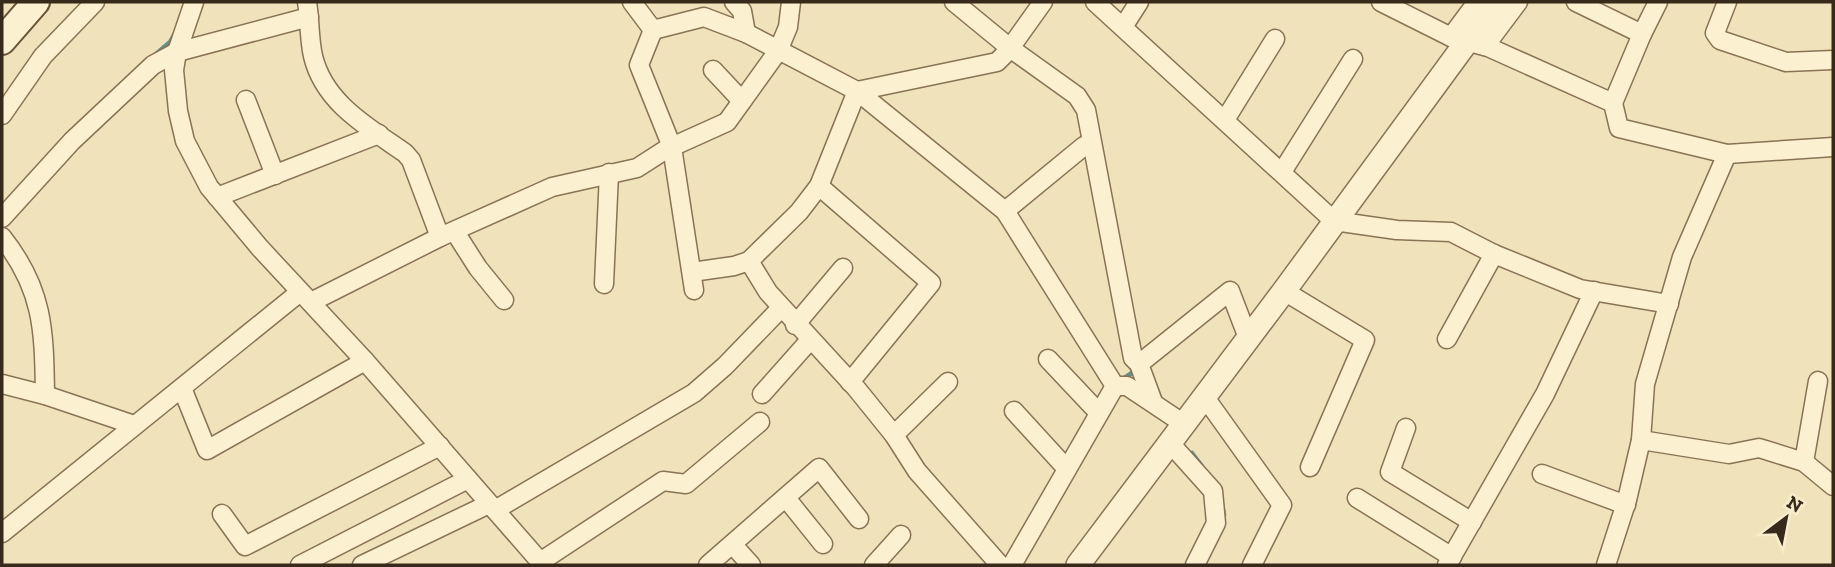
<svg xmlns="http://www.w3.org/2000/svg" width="1835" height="567" font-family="'Zilla Slab',serif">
<rect width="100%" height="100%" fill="#f0e3bc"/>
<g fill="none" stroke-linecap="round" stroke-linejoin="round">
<g stroke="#688f87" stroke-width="4.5">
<polyline points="156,54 170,42 176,32"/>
<polyline points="1121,380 1135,371"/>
<polyline points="1192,453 1202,466"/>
<polyline points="1220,493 1224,515"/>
</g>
<defs>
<g id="minor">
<polyline points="194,2 177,52 174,70 178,111 185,141 209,187 260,248 365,361 543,565"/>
<path d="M307 2C310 19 309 39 313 56 324 103 368 127 405 153L411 160 440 237"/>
<polyline points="632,2 653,30 704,17 746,33 857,91 1005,211 1115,386"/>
<polyline points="734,2 742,11 746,33"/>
<polyline points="954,2 1010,48 1077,96 1086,110 1133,358 1139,364"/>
<polyline points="1095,2 1334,221 1397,230 1451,232 1494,254 1580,289 1669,304"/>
<polyline points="1381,2 1451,37 1488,47 1613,103"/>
<polyline points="1576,2 1642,34 1613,103 1619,128 1727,154 1833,147"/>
<polyline points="1727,2 1715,33 1720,40 1786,62 1833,60"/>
<polyline points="1123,27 1139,2"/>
<polyline points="653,30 639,65 672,147 694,290"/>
<polyline points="1642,34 1658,2"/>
<polyline points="1451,37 1477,2"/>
<polyline points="1485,46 1518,2"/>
<polyline points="713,70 742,101"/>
<polyline points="246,100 275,175"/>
<polyline points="2,115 43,56 95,2"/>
<polyline points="1225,120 1275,39"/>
<polyline points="1282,172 1353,59"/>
<polyline points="819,186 931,283 850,382"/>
<polyline points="217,197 379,134"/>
<polyline points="1005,211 1084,146"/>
<polyline points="2,218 72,141 153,65 177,52 309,17"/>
<polyline points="455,232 478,268 504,300"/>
<path d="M2 237C44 290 44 331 45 395"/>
<polyline points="692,272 734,266 749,261"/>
<polyline points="604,284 609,173"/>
<polyline points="1284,291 1365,340 1310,467"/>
<polyline points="311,302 440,237 552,187 637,168 665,150 727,122 778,51 788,27 791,2"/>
<polyline points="795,325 843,268"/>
<polyline points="1447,339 1494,254"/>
<polyline points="1048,359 1098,412"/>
<polyline points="2,384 45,395 134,425"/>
<polyline points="1115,386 1127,386 1184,424"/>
<polyline points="182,388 207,450 365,361"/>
<polyline points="762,394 810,340"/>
<polyline points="1204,396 1282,505 1252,565"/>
<polyline points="1153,402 1139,364 1230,291 1248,338"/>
<polyline points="1014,411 1067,469"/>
<polyline points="1406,428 1390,472 1472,522"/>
<polyline points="894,435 948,382"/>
<polyline points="1641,440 1729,454 1759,448 1804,462 1833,486"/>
<polyline points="1170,443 1213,491 1216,523 1195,565"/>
<polyline points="1804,462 1818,381"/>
<polyline points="1542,474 1626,505"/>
<polyline points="786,498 823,544"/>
<polyline points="1357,498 1452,557"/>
<polyline points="495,510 694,393 725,366 781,308"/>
<polyline points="222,514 245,546 440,446"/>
<polyline points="2,533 300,292"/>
<polyline points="733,545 751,565"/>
<polyline points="540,562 663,481 686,484 760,422"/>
<polyline points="300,565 468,479"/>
<polyline points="362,565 489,504"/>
<polyline points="708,565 819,468 859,519"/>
<polyline points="874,565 901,535"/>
<polyline points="1000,565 917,471 894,435 856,388 768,292 749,261 799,212 819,186 857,91 997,62 1008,51 1043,2"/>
<polyline points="1012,565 1115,386"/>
<polyline points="1447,565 1545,394 1594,291"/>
<polyline points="1606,565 1627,500 1641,440 1645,384 1682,257 1727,154"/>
</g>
<polyline id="tertiary" points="1078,565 1284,291 1496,2"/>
<polyline id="secondary" points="2,41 36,2"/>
</defs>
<use href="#minor" stroke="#897355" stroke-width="21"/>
<use href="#tertiary" stroke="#897355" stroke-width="26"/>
<use href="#secondary" stroke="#6a5438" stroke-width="30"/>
<use href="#minor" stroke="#fbf0d0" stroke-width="18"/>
<use href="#tertiary" stroke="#fbf0d0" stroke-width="23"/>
<use href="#secondary" stroke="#fbf0d0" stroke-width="26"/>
</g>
<rect width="1835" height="567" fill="none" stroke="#372a1b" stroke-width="7"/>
<g transform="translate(1786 518) rotate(32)" stroke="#f7edcc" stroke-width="5" paint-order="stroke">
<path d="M0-5L12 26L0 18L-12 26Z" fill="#372a1b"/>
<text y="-10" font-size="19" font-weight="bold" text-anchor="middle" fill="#372a1b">N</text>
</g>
</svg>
